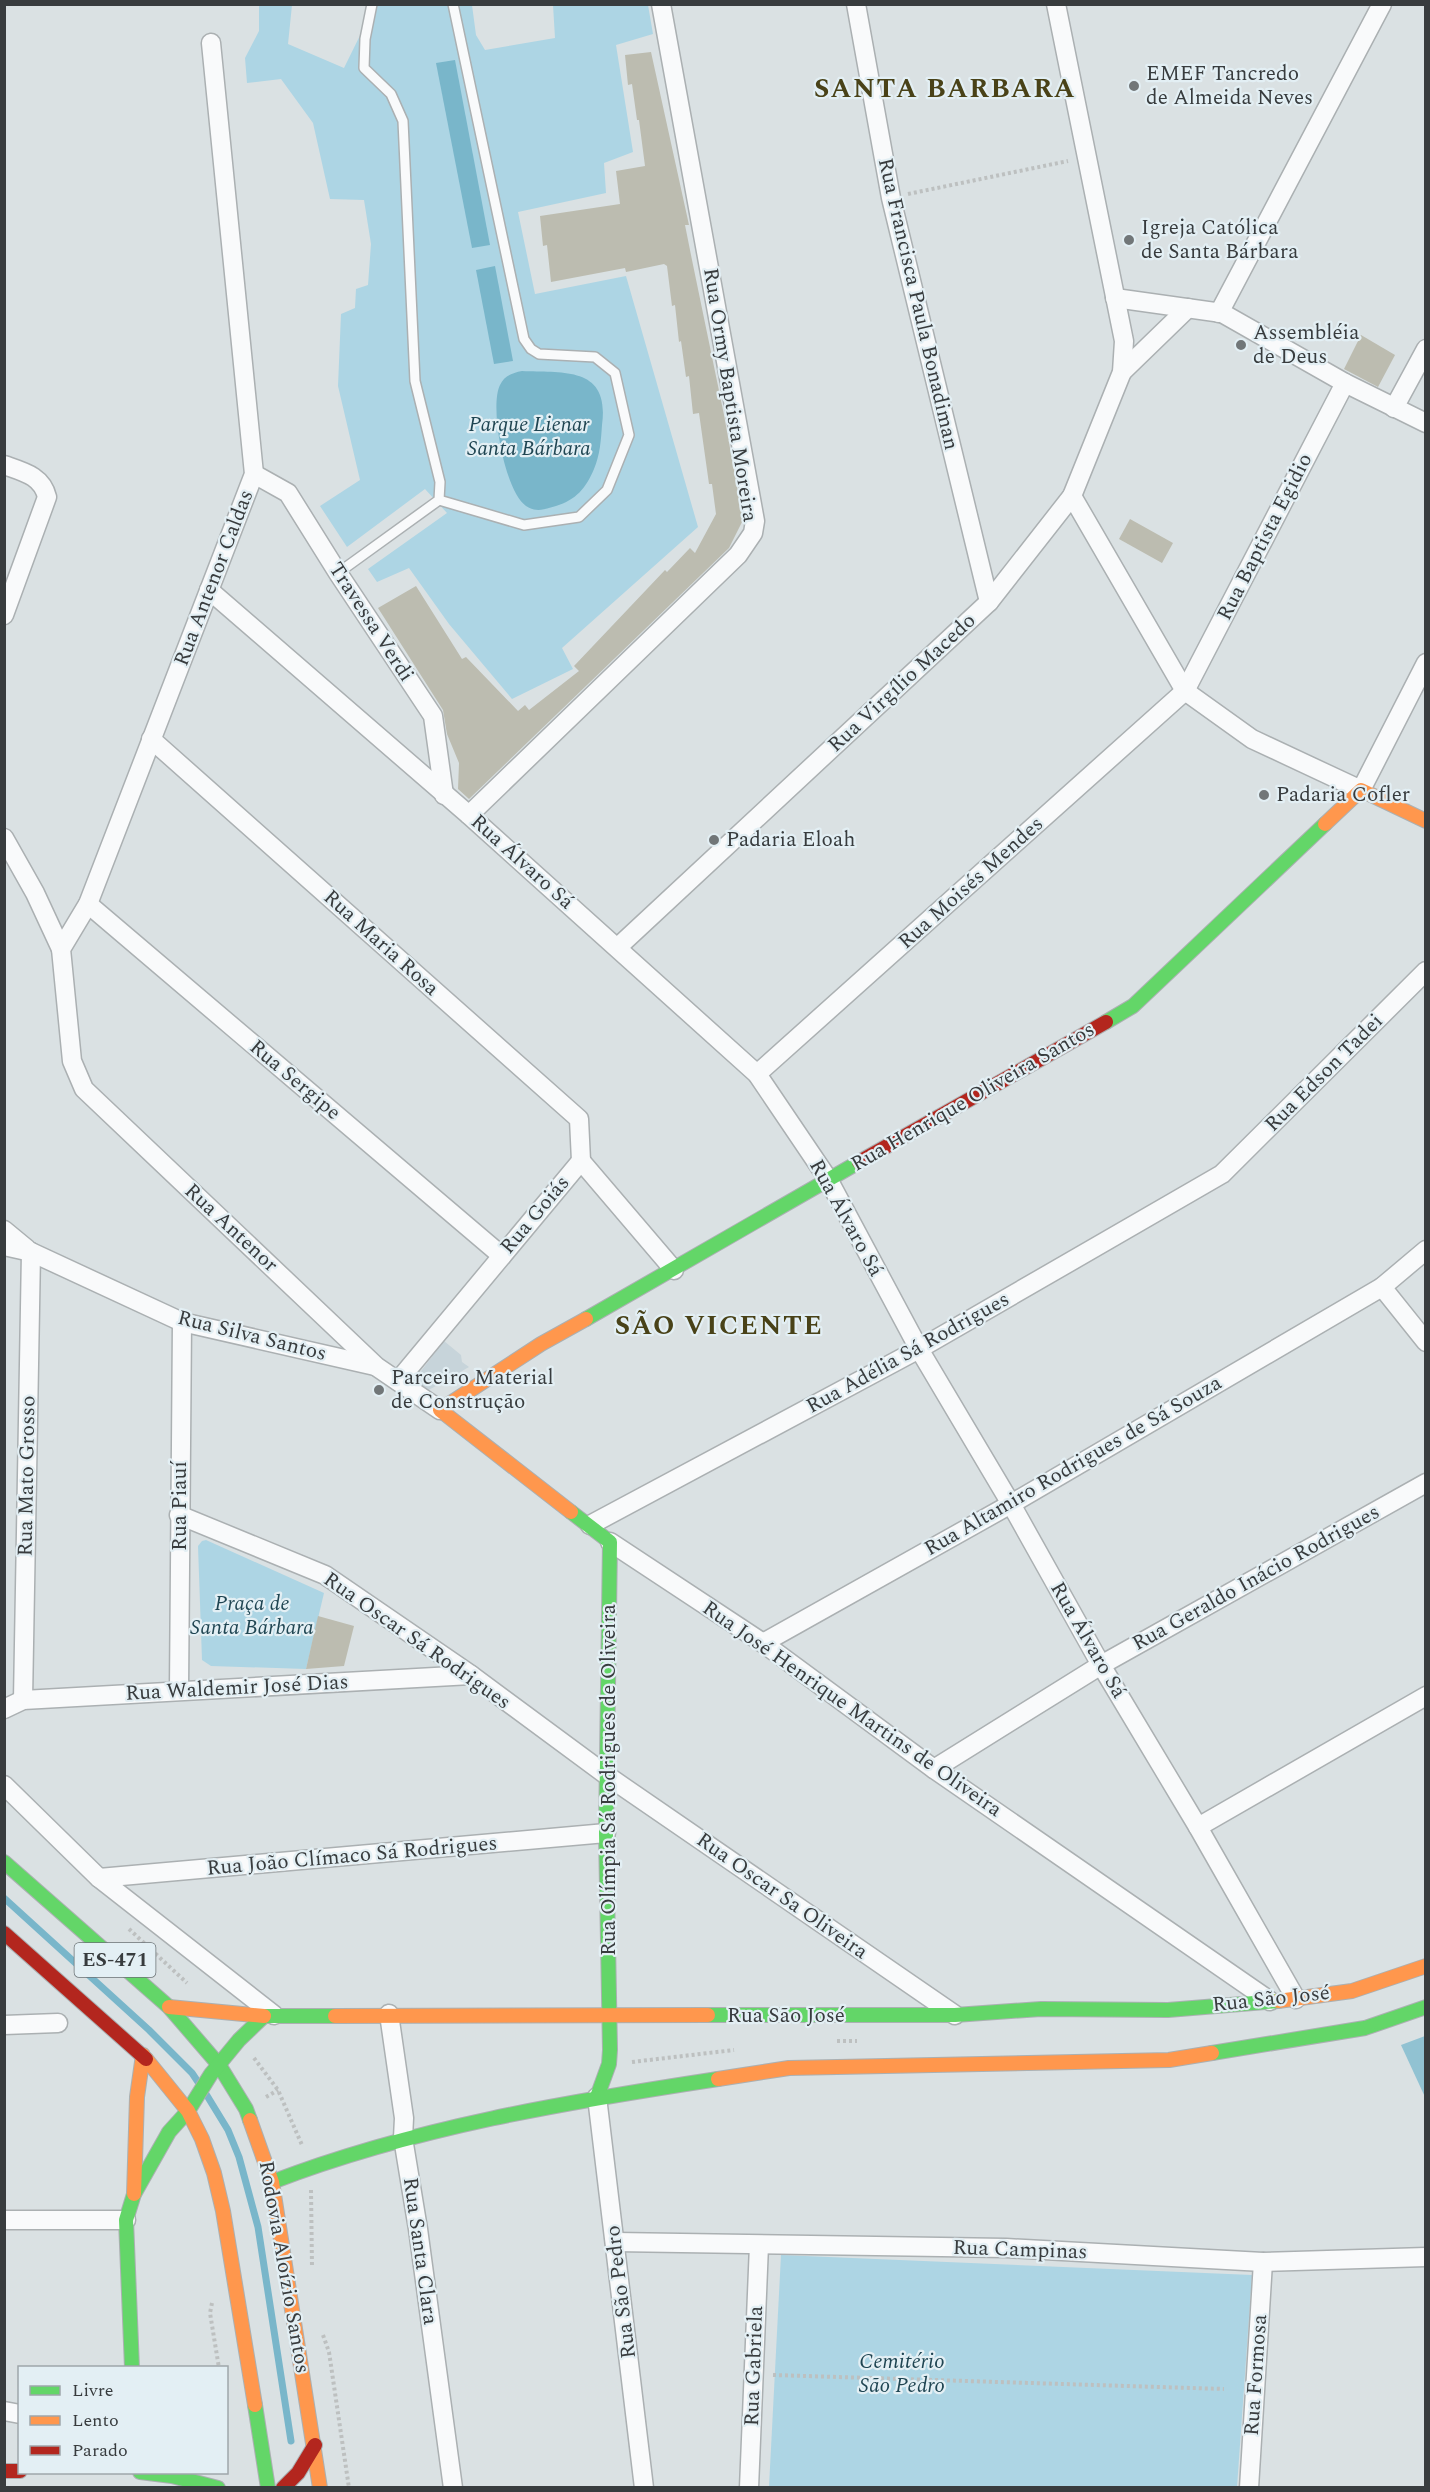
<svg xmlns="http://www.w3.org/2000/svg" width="1430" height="2492" font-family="Spectral,serif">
<rect width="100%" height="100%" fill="#dae1e3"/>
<polygon fill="#c7d4da" points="444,1341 461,1355 462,1362 469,1367 427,1391 415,1379"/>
<g fill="#add5e4">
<polygon points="259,5 292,5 288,44 344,68 375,5 472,5 476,35 485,50 555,38 553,5 648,5 653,34 616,45 633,152 604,163 606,193 518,212 535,294 626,276 698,527 562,648 573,669 512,699 449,624 409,568 377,582 368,569 447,513 425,489 347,547 320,506 360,480 338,386 341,314 355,308 356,289 368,285 371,244 364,200 330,199 313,123 281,79 247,83 245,58 259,31"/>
<polygon points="206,1540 324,1593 306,1669 211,1666 202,1660 198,1546 202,1541"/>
<polygon points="781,2255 1252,2275 1237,2487 769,2487"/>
</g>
<polygon fill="#91c2d2" points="1425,2036 1425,2097 1401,2045"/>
<g fill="#79b6ca">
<polygon points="455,60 490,245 472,248 436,63"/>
<polygon points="495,266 513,361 494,364 476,270"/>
<path d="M522 371C564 373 610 366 602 425 601 440 600 455 594 469 586 488 576 500 556 506 546 509 536 513 526 506 505 492 489 407 500 385 504 376 512 373 522 371Z"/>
</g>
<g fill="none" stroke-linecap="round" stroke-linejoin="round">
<g stroke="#79b6ca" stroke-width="7">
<polyline points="4,1898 149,2030 192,2073 198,2082"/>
<polyline points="206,2094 228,2130 239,2157 258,2227 291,2441"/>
</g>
</g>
<g fill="#bcbcb0">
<polygon points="651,52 689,225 685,225 692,260 724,415 743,520 729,548 469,799 458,789 459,763 447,734 443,710 378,608 416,586 462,659 466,657 518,711 525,705 529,710 579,671 574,666 665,570 667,572 690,548 695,553 716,514 712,484 709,484 699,413 693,414 689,376 686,377 681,341 679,342 675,305 672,306 667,266 664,264 626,272 625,268 551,282 547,245 543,246 540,216 620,204 616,171 645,166 639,120 637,120 632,84 628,85 625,55"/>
<polygon points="1361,335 1395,355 1378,387 1344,369"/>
<polygon points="1130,519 1173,543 1162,563 1119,539"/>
<polygon points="318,1616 354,1626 344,1666 306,1669"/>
</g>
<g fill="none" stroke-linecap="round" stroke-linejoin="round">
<defs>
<g id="lane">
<polyline points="439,500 524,525 579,517 607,490 629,435 615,373 595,357 539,354 531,349 524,339 453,4"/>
<polyline points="338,573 439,500 440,482 415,381 403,121 391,94 364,68 365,39 372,4"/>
</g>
<g id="street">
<polyline points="856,4 891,198 989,602"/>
<polyline points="211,43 254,474 88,904 61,949 72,1061 84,1089 377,1367 440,1410"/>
<polyline points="1115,298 1222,313 1345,383 1426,423"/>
<polyline points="1219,313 1382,4"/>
<polyline points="1122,372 1188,308"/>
<polyline points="1394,408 1426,349"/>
<path d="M4 465C24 472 42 476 47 497L4 615"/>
<polyline points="254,474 288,493 338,573 433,716 444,795"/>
<polyline points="1072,496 1185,691 1252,739 1361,790 1426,663"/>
<polyline points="209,590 469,815 757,1074 828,1179 919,1349 1011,1504 1101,1665 1198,1827 1296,1999"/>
<polyline points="151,739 579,1119 581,1161"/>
<polyline points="469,815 738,555 753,533 755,521 661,4"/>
<polyline points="4,838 35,893 61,949"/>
<polyline points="88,904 502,1256"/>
<polyline points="618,947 989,602 1072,496 1122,372 1124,341 1056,4"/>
<polyline points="757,1074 1185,691 1345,383"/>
<polyline points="581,1161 674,1270"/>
<polyline points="4,1230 27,1249"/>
<polyline points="4,1246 31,1252 182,1322 375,1366"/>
<polyline points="1382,1287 1426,1342"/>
<polyline points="398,1381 581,1161"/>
<polyline points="179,1515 325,1575 471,1675 609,1777 955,2015"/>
<polyline points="590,1525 919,1349 1222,1174 1426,971"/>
<polyline points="610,1542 763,1643 934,1769 1270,2001"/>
<polyline points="763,1643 1011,1504 1382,1287 1426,1250"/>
<polyline points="179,1690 182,1322"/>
<polyline points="23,1700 31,1252"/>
<polyline points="4,1709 23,1700 471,1675"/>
<polyline points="934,1769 1101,1665 1426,1483"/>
<polyline points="4,1785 99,1878 274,2015"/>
<polyline points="1198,1827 1426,1696"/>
<polyline points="99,1878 606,1833"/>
<polyline points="389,2014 404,2118 403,2138 418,2229 453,2488"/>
<polyline points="4,2025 58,2023"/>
<polyline points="597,2097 644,2488"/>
<polyline points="4,2220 126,2220"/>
<polyline points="615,2242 1006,2248 1263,2262 1426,2257"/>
<polyline points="4,2411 20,2414"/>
<polyline points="749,2488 759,2245"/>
<polyline points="1249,2488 1263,2262"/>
</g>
<g id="fast">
<polyline points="1106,1022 1133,1006 1325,824"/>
<polyline points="586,1319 859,1162"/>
<polyline points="571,1512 610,1542 606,1833 610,2050 609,2064 597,2097"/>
<polyline points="4,1862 169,2007 219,2065 246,2109 250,2120"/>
<polyline points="708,2015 955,2015 1041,2009 1168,2010 1278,2001"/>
<polyline points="1212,2053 1365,2028 1426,2007"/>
<path d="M272 2182C415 2127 567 2102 718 2079"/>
<polyline points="132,2368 126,2220 134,2194 169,2132 188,2111 211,2074 239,2040 264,2016 335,2016"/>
<polyline points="255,2405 268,2488"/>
<polyline points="140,2472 172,2476 218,2488"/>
</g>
<g id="slow">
<polyline points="1325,824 1361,790 1426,821"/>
<polyline points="571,1512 440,1410 541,1344 586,1319"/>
<polyline points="1278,2001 1352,1991 1426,1966"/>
<polyline points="169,2007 264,2016"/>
<polyline points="335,2016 708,2015"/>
<polyline points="146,2059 188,2111 202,2139 214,2173 223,2211 255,2405"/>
<polyline points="718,2079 789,2068 1169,2060 1212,2053"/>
<polyline points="250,2120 272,2182 320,2488"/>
<polyline points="134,2194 137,2097 143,2055"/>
</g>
<g id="jam">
<polyline points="859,1162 1106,1022"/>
<polyline points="4,1933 146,2059"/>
<polyline points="4,2471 20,2471"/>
<polyline points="283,2488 298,2473 315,2445"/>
</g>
</defs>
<use href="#lane" stroke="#abb0b2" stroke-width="12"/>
<use href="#street" stroke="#abb0b2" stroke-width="21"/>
<use href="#fast" stroke="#abb0b2" stroke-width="16"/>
<use href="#slow" stroke="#abb0b2" stroke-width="16"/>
<use href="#jam" stroke="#abb0b2" stroke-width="16"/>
<g stroke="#bdc0c0" stroke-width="4" stroke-dasharray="3 3" stroke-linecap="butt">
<polyline points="908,194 1068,161"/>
<polyline points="129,1929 187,1983"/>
<polyline points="837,2041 857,2041"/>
<polyline points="254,2058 278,2090 302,2145"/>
<polyline points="632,2062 734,2050"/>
<polyline points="266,2097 278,2090"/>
<polyline points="311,2190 312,2267"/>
<polyline points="212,2303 210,2313 219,2368"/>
<polyline points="323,2335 329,2352 349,2488"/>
<polyline points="773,2375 1224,2389"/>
</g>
<use href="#lane" stroke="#f9fafb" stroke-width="9"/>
<use href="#street" stroke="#f9fafb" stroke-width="18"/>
<use href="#fast" stroke="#63d668" stroke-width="14"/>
<use href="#slow" stroke="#ff974d" stroke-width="14"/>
<use href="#jam" stroke="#b3261e" stroke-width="14"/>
</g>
<g fill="#717678" stroke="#e3eff4" stroke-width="2">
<circle cx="1134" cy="86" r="6"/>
<circle cx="1129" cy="240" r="6"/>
<circle cx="1241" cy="345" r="6"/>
<circle cx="1264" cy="795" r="6"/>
<circle cx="714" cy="840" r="6"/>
<circle cx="379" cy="1390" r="6"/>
</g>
<g text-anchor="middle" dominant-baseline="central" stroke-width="4.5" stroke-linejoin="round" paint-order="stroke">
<rect fill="#e3eff4" stroke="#6b7275" stroke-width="1.5" x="74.5" y="1943" width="81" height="34" rx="4.5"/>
<g font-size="20" font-weight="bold" fill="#383c3e">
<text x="115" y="1960">ES-471</text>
</g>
<g font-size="21" fill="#383c3e" stroke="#e3eff4" text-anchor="start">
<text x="1146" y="74">EMEF Tancredo<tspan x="1146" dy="24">de Almeida Neves</tspan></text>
<text x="1141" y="228">Igreja Católica<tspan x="1141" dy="24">de Santa Bárbara</tspan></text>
<text x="1253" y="333">Assembléia<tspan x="1253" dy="24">de Deus</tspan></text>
<text x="1276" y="795">Padaria Cofler</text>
<text x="726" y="840">Padaria Eloah</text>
<text x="391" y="1378">Parceiro Material<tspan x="391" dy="24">de Construção</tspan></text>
</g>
<g font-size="21" fill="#383c3e" stroke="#e3eff4">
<text transform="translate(918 304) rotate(77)">Rua Francisca Paula Bonadiman</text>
<text transform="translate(730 395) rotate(81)">Rua Ormy Baptista Moreira</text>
<text transform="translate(1265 537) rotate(-63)">Rua Baptista Egidio</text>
<text transform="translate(214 578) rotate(-69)">Rua Antenor Caldas</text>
<text transform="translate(371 622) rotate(57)">Travessa Verdi</text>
<text transform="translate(902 683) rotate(-43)">Rua Virgílio Macedo</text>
<text transform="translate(522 862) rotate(42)">Rua Álvaro Sá</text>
<text transform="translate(971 883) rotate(-42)">Rua Moisés Mendes</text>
<text transform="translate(381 943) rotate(42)">Rua Maria Rosa</text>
<text transform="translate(1324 1073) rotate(-45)">Rua Edson Tadei</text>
<text transform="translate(295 1080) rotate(40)">Rua Sergipe</text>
<text transform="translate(973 1097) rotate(-30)">Rua Henrique Oliveira Santos</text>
<text transform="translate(535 1215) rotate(-50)">Rua Goiás</text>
<text transform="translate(846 1218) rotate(61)">Rua Álvaro Sá</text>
<text transform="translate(231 1228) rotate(43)">Rua Antenor</text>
<text transform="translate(252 1336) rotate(14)">Rua Silva Santos</text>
<text transform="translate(908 1353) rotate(-29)">Rua Adélia Sá Rodrigues</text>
<text transform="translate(1073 1466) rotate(-30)">Rua Altamiro Rodrigues de Sá Souza</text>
<text transform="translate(27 1476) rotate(-89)">Rua Mato Grosso</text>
<text transform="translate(180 1506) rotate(-90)">Rua Piauí</text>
<text transform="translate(1256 1578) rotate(-29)">Rua Geraldo Inácio Rodrigues</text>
<text transform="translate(1088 1640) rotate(60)">Rua Álvaro Sá</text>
<text transform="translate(417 1641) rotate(35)">Rua Oscar Sá Rodrigues</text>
<text transform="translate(237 1688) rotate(-3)">Rua Waldemir José Dias</text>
<text transform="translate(852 1709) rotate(35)">Rua José Henrique Martins de Oliveira</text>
<text transform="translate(609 1780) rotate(-90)">Rua Olímpia Sá Rodrigues de Oliveira</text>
<text transform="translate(352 1856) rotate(-5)">Rua João Clímaco Sá Rodrigues</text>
<text transform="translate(782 1896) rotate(35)">Rua Oscar Sa Oliveira</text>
<text transform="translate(1271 1999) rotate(-6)">Rua São José</text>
<text x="786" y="2016">Rua São José</text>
<text transform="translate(1020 2250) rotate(2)">Rua Campinas</text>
<text transform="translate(420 2251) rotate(82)">Rua Santa Clara</text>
<text transform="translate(284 2267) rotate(80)">Rodovia Aloízio Santos</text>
<text transform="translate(621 2292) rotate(-97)">Rua São Pedro</text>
<text transform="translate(754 2366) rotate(-88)">Rua Gabriela</text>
<text transform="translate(1256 2375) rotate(-86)">Rua Formosa</text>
</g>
<g font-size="21" font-style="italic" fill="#1f4552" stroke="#e3eff4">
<text x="529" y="425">Parque Lienar<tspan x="529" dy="24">Santa Bárbara</tspan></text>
<text x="252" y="1604">Praça de<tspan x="252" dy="24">Santa Bárbara</tspan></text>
<text x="902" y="2362">Cemitério<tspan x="902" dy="24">São Pedro</tspan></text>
</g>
<g font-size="27" font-weight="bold" letter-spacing="1.5" fill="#494218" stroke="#e3eff4">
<text x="945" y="89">SANTA BARBARA</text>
<text x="719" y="1326">SÃO VICENTE</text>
</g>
</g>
<rect width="1430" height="2492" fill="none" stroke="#383c3e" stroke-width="12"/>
<rect x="18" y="2366" width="210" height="108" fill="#e3eff4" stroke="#9fa7ab" stroke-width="1.5"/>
<rect x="30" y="2386" width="30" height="9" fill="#63d668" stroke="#9fa7ab" stroke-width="1.5"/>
<text x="72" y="2396" font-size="18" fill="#383c3e">Livre</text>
<rect x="30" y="2416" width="30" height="9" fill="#ff974d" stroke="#9fa7ab" stroke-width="1.5"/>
<text x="72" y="2426" font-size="18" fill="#383c3e">Lento</text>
<rect x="30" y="2446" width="30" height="9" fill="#b3261e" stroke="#9fa7ab" stroke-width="1.5"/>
<text x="72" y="2456" font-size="18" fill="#383c3e">Parado</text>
</svg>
